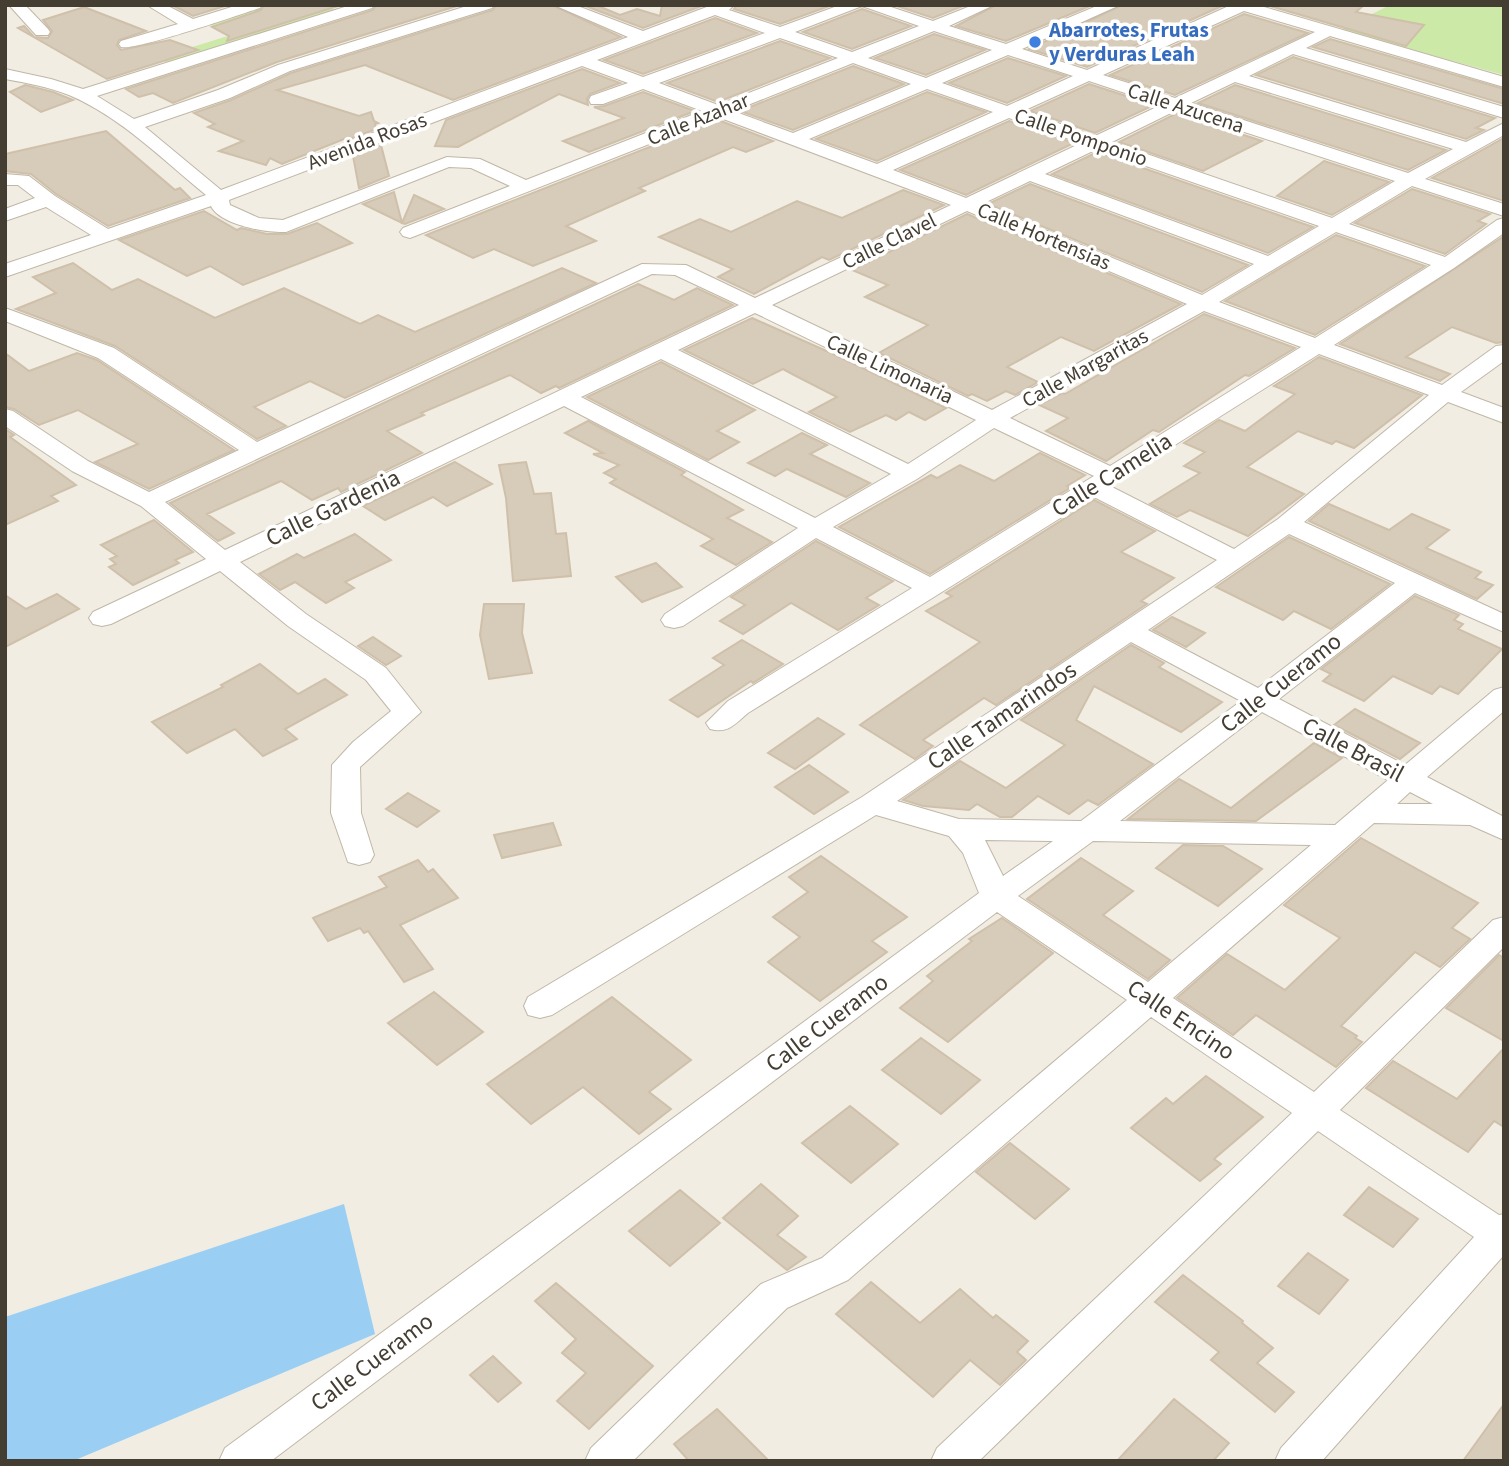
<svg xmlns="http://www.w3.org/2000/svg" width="1509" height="1466" font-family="'Source Sans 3',sans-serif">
<rect width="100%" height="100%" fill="#f2ede2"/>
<g fill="#cce9a8">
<polygon points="270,5 324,5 340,12 170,64 157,58 231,35 208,24"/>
<polygon points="1390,5 1504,5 1504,75 1340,30"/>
</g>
<polygon fill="#9acff3" points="344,1204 375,1334 73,1461 5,1461 5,1317"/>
<g fill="#d7cbba" stroke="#cfc0aa" stroke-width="2">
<polygon points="172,5 228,5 193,16"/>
<polygon points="264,5 341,5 227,41 229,36 212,27 261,10"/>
<polygon points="376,5 460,5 277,62 173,103 153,93 139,97 126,89 373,10"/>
<polygon points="496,5 552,5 621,37 453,100 365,65 277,90 359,116 371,112 374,121 378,123 375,124 376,129 350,139 349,137 282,164 270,158 266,165 219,151 243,141 208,127 215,124 194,113 231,100 291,73 493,10"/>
<polygon points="583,5 596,5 620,15 637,9 660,16 662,5 704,5 643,28"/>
<polygon points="737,5 832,5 780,24 734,9"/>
<polygon points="894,5 965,5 933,18"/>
<polygon points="996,5 1092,5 1006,41 956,26"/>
<polygon points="1122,5 1224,5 1087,67 1029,49"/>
<polygon points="1267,5 1364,5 1356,12 1424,25 1406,46"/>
<polygon points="84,7 146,31 119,40 117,45 121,50 170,40 198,50 107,79 18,28 24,26 34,37 48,38 52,31 43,20"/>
<polygon points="862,9 911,26 852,49 803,32"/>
<polygon points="1244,14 1308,33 1175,95 1110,75"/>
<polygon points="715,18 757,33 643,74 604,60"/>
<polygon points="934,34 985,50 926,75 875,58"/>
<polygon points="1330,39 1504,89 1504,104 1313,47"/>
<polygon points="780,41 830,58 718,102 667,83"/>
<polygon points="1293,57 1495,118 1476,128 1484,130 1466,139 1256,75"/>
<polygon points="1008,58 1066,76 1007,103 949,83"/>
<polygon points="853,66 904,84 793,130 740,111"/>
<polygon points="582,69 620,83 590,94 587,99 588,105 559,94 458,147 435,146 446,120"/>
<polygon points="1089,84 1154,105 1095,133 1030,111"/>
<polygon points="25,85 53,92 73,100 41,112 10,92"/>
<polygon points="1235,85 1446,150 1408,170 1198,103"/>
<polygon points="643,92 695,111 589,152 563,141 624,118 594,107 604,106"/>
<polygon points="927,92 986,112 877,161 816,139"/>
<polygon points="1177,113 1262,141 1203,171 1119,142"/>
<polygon points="718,120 773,141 746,152 733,147 639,188 645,191 566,226 596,241 533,266 494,249 473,258 426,235"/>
<polygon points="1009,121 1074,143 966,195 900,170"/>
<polygon points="106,131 175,190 180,188 190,198 108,226 56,194 31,174 5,171 5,154"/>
<polygon points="1504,138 1504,201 1432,178"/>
<polygon points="381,145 389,176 359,188 353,156"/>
<polygon points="1097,152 1313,227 1268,253 1052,174"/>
<polygon points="1324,161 1389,182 1332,215 1277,196"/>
<polygon points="1030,184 1248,265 1202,292 988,204"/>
<polygon points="1412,189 1490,214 1478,221 1486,224 1445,254 1355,223"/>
<polygon points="903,190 944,205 829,260 822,257 754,294 718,277 733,269 659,237 700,219 731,232 797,201 842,218"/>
<polygon points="394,192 402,223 363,204"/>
<polygon points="414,195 444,209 405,224 402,223"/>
<polygon points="204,211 237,230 241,228 267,234 287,234 317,223 352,243 243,285 210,266 187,276 119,240"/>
<polygon points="967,214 1181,304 1094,351 1061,337 1007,367 1038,382 1015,395 1006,391 987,401 972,394 968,396 879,353 928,325 865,297 888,285 852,270"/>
<polygon points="1336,235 1425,266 1315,335 1225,301"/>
<polygon points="1504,236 1504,342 1496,343 1452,327 1406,357 1450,374 1440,381 1340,344"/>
<polygon points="73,263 112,290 138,279 215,318 284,288 360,324 378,315 415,332 562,268 596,283 345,398 310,381 254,407 286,426 257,439 115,346 16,309 56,293 33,277"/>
<polygon points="638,284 674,300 697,288 733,305 559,388 556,386 541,393 510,375 421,413 424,415 387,431 422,453 341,492 338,488 312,500 281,481 207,514 234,533 218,541 170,503"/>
<polygon points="1204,314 1295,348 1249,376 1245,375 1159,432 1153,430 1106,461 1046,431 1068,418 1039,405 1062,393 1065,394"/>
<polygon points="752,318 831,353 946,408 925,420 909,412 896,420 886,415 850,432 809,412 837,397 794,375 783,369 753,384 684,350"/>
<polygon points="5,353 29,371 77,353 97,360 234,450 149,489 95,462 138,444 78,410 39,425 14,409 5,407"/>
<polygon points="1319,357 1422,395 1354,448 1336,441 1332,444 1298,431 1247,467 1304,494 1248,536 1190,510 1177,517 1150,504 1200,473 1184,466 1205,452 1184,443 1219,420 1245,431 1295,394 1274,386"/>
<polygon points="661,362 755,410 717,431 739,442 708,460 587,397"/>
<polygon points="588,421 685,472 681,475 743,510 727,518 772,542 736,565 701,546 713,539 610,483 616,479 604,473 619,465 593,454 603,453 565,433"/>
<polygon points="5,429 14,435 10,437 76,485 51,496 58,501 5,525"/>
<polygon points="802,433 827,445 810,454 870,483 846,497 787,469 775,476 748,463"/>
<polygon points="1040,453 1085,475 1067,486 1070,488 930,574 839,527 931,475 937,478 960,465 994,481"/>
<polygon points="455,462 492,484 447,506 433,497 385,520 363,506"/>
<polygon points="526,462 534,494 551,493 556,534 566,533 571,576 513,581 506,498 499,465"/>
<polygon points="1094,500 1155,531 1121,552 1174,578 1141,601 1147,604 996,705 984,698 923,740 933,746 915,759 860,725 980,642 926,611 952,596 946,593"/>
<polygon points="1329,504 1389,530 1412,514 1449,530 1426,548 1481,572 1475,578 1493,585 1477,599 1309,521"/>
<polygon points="154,520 193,552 175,560 179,563 133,585 109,567 116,564 110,559 117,556 101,545"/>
<polygon points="355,534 391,560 345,582 354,588 326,603 295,582 280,590 259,574 297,554 304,558"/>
<polygon points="1289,537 1390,584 1331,629 1294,611 1283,620 1216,587"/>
<polygon points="816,541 893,581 866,598 879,605 838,630 791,603 743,634 720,621 745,605 731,597"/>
<polygon points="656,563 682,587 642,602 616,577"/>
<polygon points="57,594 79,609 5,647 5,595 26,609"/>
<polygon points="1415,596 1459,615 1454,620 1463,624 1458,629 1502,649 1458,694 1440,686 1432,694 1393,676 1364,701 1323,681 1331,674 1321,669"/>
<polygon points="484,604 524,604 522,633 532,673 489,679 480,635"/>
<polygon points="1172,617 1205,633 1186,647 1153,630"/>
<polygon points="373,637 401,656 386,665 358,646"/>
<polygon points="742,640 783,664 753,683 751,681 698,717 670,700 724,665 713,658"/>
<polygon points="1131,645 1164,663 1159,667 1222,702 1181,732 1094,686 1076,720 1153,764 1098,805 1088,800 1069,814 1038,796 1012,817 1000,817 977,804 969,810 923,806 903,800 960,761 1006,788 1065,745 1021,720"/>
<polygon points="260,664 298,694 325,679 347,695 285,729 297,739 263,756 235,729 187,753 152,722 223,687 221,685"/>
<polygon points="1355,709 1420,743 1400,759 1334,725"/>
<polygon points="818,718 844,734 795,769 768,753"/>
<polygon points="1314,743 1342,758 1256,821 1128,819 1179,779 1231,808"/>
<polygon points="809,765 848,792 814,814 775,787"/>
<polygon points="408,793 439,811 417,827 386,809"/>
<polygon points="553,823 561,845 502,858 494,835"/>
<polygon points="1361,838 1478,903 1452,928 1470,939 1440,967 1415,952 1341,1026 1357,1036 1355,1038 1362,1042 1336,1067 1256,1015 1233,1035 1177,998 1227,954 1285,990 1340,938 1284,905"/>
<polygon points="1183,845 1223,846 1262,869 1218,906 1156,868"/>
<polygon points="821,856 907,917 872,941 887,952 820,1001 768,962 800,937 773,917 808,892 789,877"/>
<polygon points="1081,858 1133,891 1103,915 1170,960 1148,979 1027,899"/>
<polygon points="418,860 428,872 433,869 458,898 400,925 433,969 404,982 368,931 364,933 360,928 328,941 313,918 387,887 379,877"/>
<polygon points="1002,918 1053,953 948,1042 900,1008 933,981 927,976 972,941 969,939"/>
<polygon points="1499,955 1504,958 1504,1041 1446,1008"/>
<polygon points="434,992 483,1032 437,1065 388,1023"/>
<polygon points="612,997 691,1060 649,1092 671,1109 639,1134 583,1087 531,1124 487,1084"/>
<polygon points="921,1038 980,1080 941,1114 882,1070"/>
<polygon points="1504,1048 1504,1127 1494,1121 1468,1152 1366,1088 1393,1061 1457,1099"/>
<polygon points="1206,1076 1263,1117 1214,1159 1221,1164 1200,1181 1131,1128 1166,1098 1173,1104"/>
<polygon points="850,1106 898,1144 851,1183 802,1143"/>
<polygon points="1010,1143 1069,1189 1035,1219 976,1172"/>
<polygon points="761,1184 798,1216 777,1235 806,1257 787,1270 723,1218"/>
<polygon points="1369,1187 1418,1219 1393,1247 1344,1215"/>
<polygon points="680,1190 720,1223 670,1266 629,1231"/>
<polygon points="1308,1253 1348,1280 1319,1314 1278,1286"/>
<polygon points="1183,1275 1243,1321 1242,1323 1273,1348 1257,1363 1294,1392 1275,1412 1211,1360 1219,1352 1155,1302"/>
<polygon points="871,1282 920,1323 960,1289 993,1318 996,1315 1028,1341 1017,1352 1026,1360 1000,1385 970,1360 933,1397 836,1314"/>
<polygon points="556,1283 653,1366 589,1429 557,1401 586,1373 562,1353 576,1339 535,1301"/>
<polygon points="493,1356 521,1383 498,1402 470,1375"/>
<polygon points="1174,1399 1229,1443 1213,1461 1117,1461"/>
<polygon points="1504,1404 1504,1461 1463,1461"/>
<polygon points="717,1409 769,1461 689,1461 674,1444"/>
</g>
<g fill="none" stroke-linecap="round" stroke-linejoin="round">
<defs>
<g id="minor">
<polygon points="9,5 25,5 48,29 50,32 48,35 36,35"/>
<path d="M147 5H166L193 19 238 5H262L260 8C238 15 136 51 121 47L119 44 121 41 178 24Z"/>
<path d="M351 5H374L372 8 97 96 134 119 218 90 278 65 470 5H494L492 8 290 71 230 98 145 127 221 190 628 37 554 5H575L643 31 712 5H734L729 10 780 27 840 5H885L933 21 973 5H994L949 26 1006 44 1099 5H1120L1022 49 1087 70 1231 5H1257L1504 77V87L1330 36 1306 48 1504 107V118L1293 54 1249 76 1466 142 1504 123V135L1425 179 1504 204V216L1412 186 1349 224 1445 257 1497 220 1504 218V233L1454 268 1334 345 1442 385 1496 346 1504 345V361L1461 392 1504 408V423L1448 402 1304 522 1504 614V632L1415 593 1279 699 1405 765 1494 690 1504 687V711L1427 777 1504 817V840L1470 825 1374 823 1173 998 1314 1092 1493 920 1504 917V947L1340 1110 1499 1215 1504 1214V1255L1322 1461H1275L1281 1448 1474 1237 1318 1131 979 1461H931L937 1448 1292 1113 1151 1017 848 1280 787 1308 633 1461H585L591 1448 761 1284 822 1258 1127 1000 997 912 271 1461H219L225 1448 979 893 963 853 949 836 876 815 552 1015 540 1018 528 1015 524 1006 528 997 862 797 1217 560 1094 497 748 713C735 724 728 734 710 729L706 723 728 701 912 588 816 538 683 626 674 628 665 626 661 620 665 614 798 528 564 406 240 562 306 614 386 668 421 712 360 767 361 813 374 855 370 862 359 865 348 862 331 813 332 765 353 742 391 711 366 680 288 626 220 571 111 624 102 626 93 624 89 618 93 612 206 559 141 506 72 471 5 426V409L13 411 88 461 149 492 239 450 98 358 5 321V308L114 348 257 442 642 264 686 265 755 298 951 205 718 117 410 238 403 236 400 232 403 228 510 186 471 168 449 167 286 232C267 233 220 225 211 206L5 277V264L91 235 46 207 5 221V209L35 198 18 185H5V174L29 176 55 196 108 229 206 195C163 160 121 117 69 95 49 87 27 83 5 79V69L51 79 83 89ZM862 6 919 26 852 52 795 32ZM1244 11 1315 32 1175 98 1103 75ZM715 15 765 33 643 77 597 60ZM934 31 992 50 926 78 868 58ZM780 38 838 58 718 105 659 83ZM1008 55 1073 76 1007 106 942 83ZM853 63 911 84 793 133 733 111ZM582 66 628 83 591 96 589 100 591 104H603L643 89 702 111 526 180 480 159 447 157 283 220 259 218 230 205 229 200ZM1089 81 1161 105 1095 136 1023 111ZM1235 82 1453 149 1408 173 1191 103ZM927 89 993 112 877 164 809 139ZM1177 110 1395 181 1332 218 1112 142ZM1009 118 1081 143 966 198 893 170ZM1097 149 1319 226 1268 256 1045 174ZM1030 181 1254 264 1202 295 982 204ZM967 211 1187 304 992 410 772 305ZM1336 232 1431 265 1315 338 1219 302ZM652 274 675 275 739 305 225 550 165 502ZM1204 311 1301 347 1110 466 1010 418ZM755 313 976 420 908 464 678 350ZM1319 354 1429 395 1278 519 1234 549 1110 486ZM661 359 891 474 815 518 581 397ZM994 428 1094 476 930 577 833 527 917 479ZM1289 534 1395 583 1258 688 1148 630ZM1131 642 1241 701 1081 821 959 819 897 801ZM1262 712 1388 780 1335 825 1120 821ZM1410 792 1433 804H1397ZM985 840 1053 841 1003 876ZM1093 841 1311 845 1148 982 1018 896Z"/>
</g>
</defs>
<use href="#minor" stroke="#c0b7a7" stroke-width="2"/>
<use href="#minor" fill="#fff" fill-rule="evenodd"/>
</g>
<circle fill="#3f7fe0" stroke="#fff" stroke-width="2.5" cx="1035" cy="42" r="7"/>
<g text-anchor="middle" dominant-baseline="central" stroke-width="7" stroke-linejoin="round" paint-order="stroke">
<g font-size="21" font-weight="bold" fill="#366cbe" stroke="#fff" text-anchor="start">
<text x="1049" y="30">Abarrotes, Frutas<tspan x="1049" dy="24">y Verduras Leah</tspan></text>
</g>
<g font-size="21" fill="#433d32" stroke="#fff">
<text transform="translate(1186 108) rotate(18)">Calle Azucena</text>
<text transform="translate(698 119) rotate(-22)">Calle Azahar</text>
<text transform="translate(1081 137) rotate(19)">Calle Pomponio</text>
<text transform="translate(367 141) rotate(-21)">Avenida Rosas</text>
<text transform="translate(1044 236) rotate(23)">Calle Hortensias</text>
<text transform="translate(889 241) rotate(-26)">Calle Clavel</text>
<text transform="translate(1085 368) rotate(-29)">Calle Margaritas</text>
<text transform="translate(890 369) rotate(25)">Calle Limonaria</text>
</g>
<g font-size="24" fill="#433d32" stroke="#fff">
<text transform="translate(1112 475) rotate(-32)">Calle Camelia</text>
<text transform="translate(333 508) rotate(-26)">Calle Gardenia</text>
<text transform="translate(1281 683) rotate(-38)">Calle Cueramo</text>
<text transform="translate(1002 716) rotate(-34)">Calle Tamarindos</text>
<text transform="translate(1353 750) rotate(28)">Calle Brasil</text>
<text transform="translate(1181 1020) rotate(34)">Calle Encino</text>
<text transform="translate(827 1023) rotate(-37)">Calle Cueramo</text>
<text transform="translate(372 1362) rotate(-37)">Calle Cueramo</text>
</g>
</g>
<rect width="1509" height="1466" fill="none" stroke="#433d32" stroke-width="14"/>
</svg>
